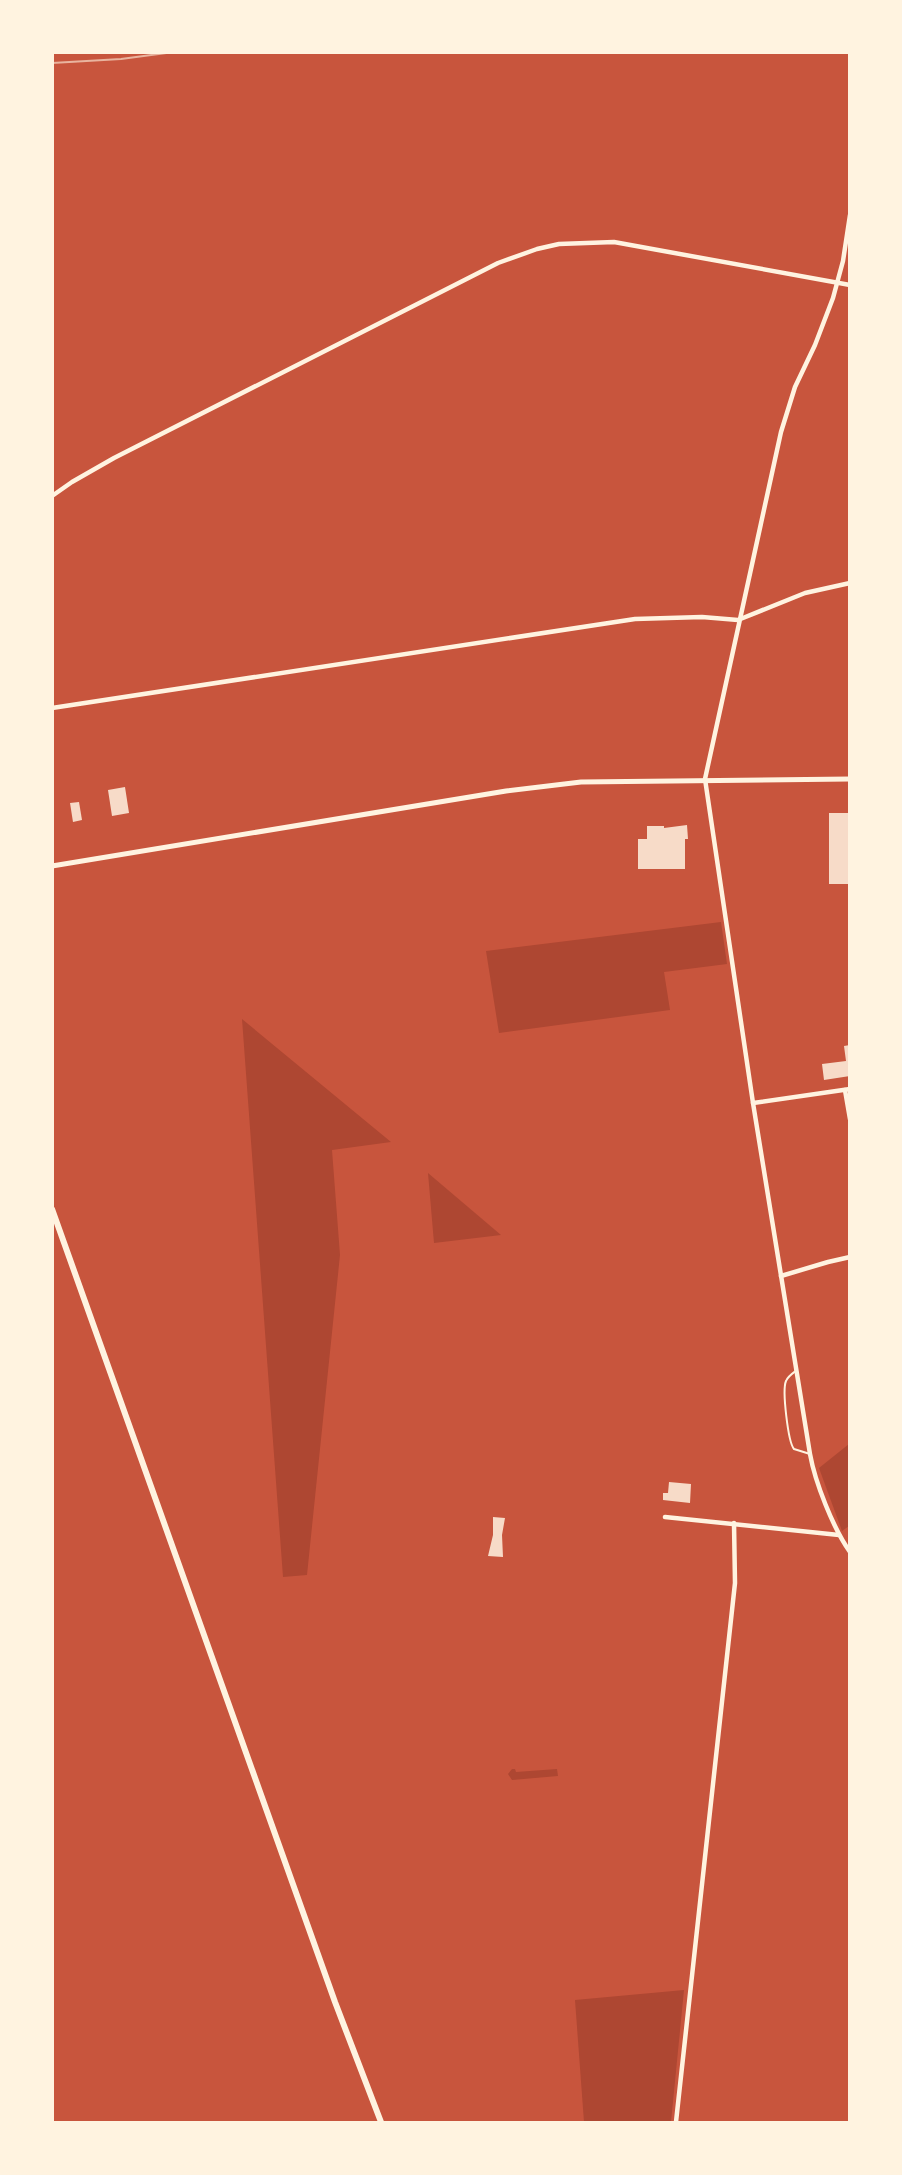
<svg xmlns="http://www.w3.org/2000/svg" width="902" height="2175" font-family="Roboto,sans-serif">
<rect width="100%" height="100%" fill="#c8553d"/>
<g fill="#ae4732">
<polygon points="721,922 727,964 664,972 670,1010 499,1033 486,951"/>
<polygon points="242,1019 391,1142 332,1150 340,1255 307,1575 283,1577"/>
<polygon points="428,1173 501,1235 434,1243"/>
<polygon points="849,1444 849,1526 842,1531 819,1468"/>
<polygon points="512,1769 515,1769 516,1772 557,1769 558,1776 512,1780 508,1774"/>
<polygon points="684,1990 671,2122 584,2122 575,2000"/>
</g>
<g fill="#f7dbc8">
<polygon points="125,787 129,813 112,816 108,790"/>
<polygon points="79,802 82,820 73,822 70,803"/>
<rect x="829" y="813" width="20" height="71"/>
<polygon points="687,825 688,839 685,839 685,869 638,869 638,839 647,839 647,826 664,826 664,828"/>
<polygon points="850,1045 850,1076 824,1080 822,1064 846,1061 844,1046"/>
<polygon points="669,1482 691,1484 690,1503 663,1500 663,1493 668,1493"/>
<polygon points="493,1517 505,1518 502,1535 503,1557 488,1556 493,1535"/>
</g>
<g fill="none" stroke-linecap="round" stroke-linejoin="round">
<path stroke="#fff3e0" stroke-width="2" d="M797 1370C793 1373 788 1376 786 1381 782 1390 788 1442 794 1449L810 1454"/>
<g stroke="#fff3e0" stroke-width="4.5">
<path d="M850 215 843 261 833 298 815 345 795 387 781 432 705 779 753 1103 810 1454C815 1482 833 1528 850 1552"/>
<polyline points="52,496 72,482 114,458 498,263 537,249 559,244 614,242 850,285"/>
<polyline points="52,708 635,619 702,617 738,620 805,593 850,583"/>
<polyline points="845,1090 850,1119"/>
<polyline points="753,1103 850,1089"/>
<polyline points="781,1276 828,1262 850,1257"/>
<polyline points="665,1517 839,1535"/>
<polyline points="676,2122 735,1583 734,1523"/>
</g>
<polyline stroke="#fff3e0" stroke-width="5" points="52,866 506,791 581,782 850,779"/>
<polyline stroke="#fff3e0" stroke-width="6" points="52,1209 335,2002 381,2122"/>
<polyline stroke="#e9b49f" stroke-width="2" points="52,63 121,59 174,52"/>
</g>
<rect width="902" height="2175" fill="none" stroke="#fff3e0" stroke-width="108"/>
</svg>
